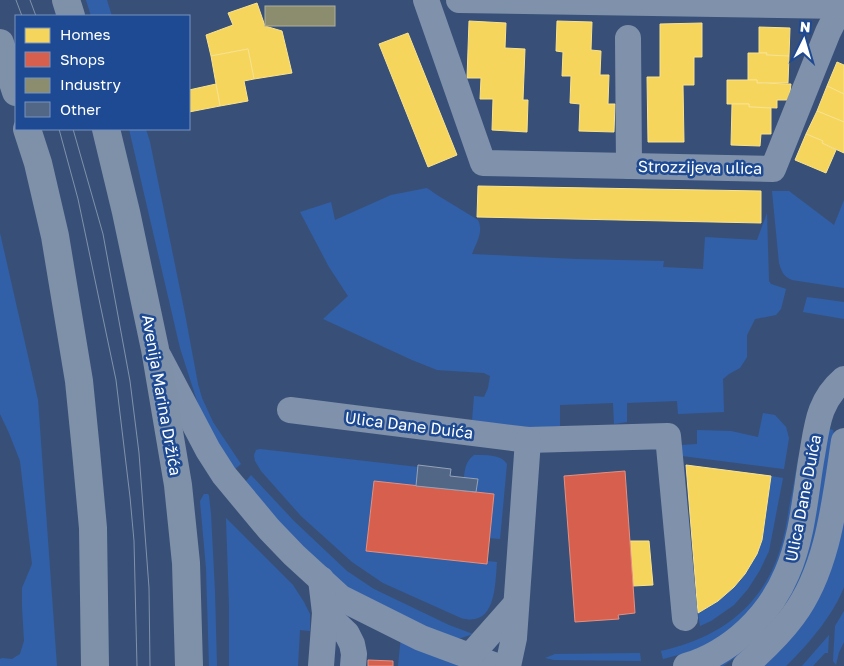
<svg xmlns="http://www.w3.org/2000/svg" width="844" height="666" font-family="'Golos Text',sans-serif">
<rect width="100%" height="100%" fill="#385078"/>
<g fill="#3160a9">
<polygon points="86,0 107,0 112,16 91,16"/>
<polygon points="129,129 146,129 150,142 185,314 198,384 202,398 213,422 241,464 229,474 198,404 180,348"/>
<path d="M427 188 437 195 478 220C484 232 476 243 472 254L576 259 664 261 663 267 703 269 705 237 757 240 767 213 769 281 771 284 786 289 781 309 776 315 755 319 747 335V357L740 368 729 374 723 379 724 412 678 414 677 401 627 403V422L614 424 613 403 560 405V426L536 428 472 421 474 396 484 397 488 388 490 376 484 373 437 370 412 360 323 319 348 296 329 267 300 212 331 202 335 220 391 195Z"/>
<path d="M772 191H789L834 225 844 200V288L792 280C783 276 782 272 779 263Z"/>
<polygon points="0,233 38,400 57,666 0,666 0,659 2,658 12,659 20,654 24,641 22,606 22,588 32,564 20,461 9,433 0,414"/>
<polygon points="807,297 844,302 844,319 803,312"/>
<polygon points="763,413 775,415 786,427 789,438 784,469 682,456 681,445 697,444 697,430 731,431 758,437"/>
<polygon points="830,429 833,430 834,434 817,533 810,557 791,598 745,651 723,666 705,666 754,632 828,431"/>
<path d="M260 449 418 467 416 486 374 481 366 551 486 564 487 561 497 562C495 585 496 628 461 618L383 583 352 562 301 516 261 471 255 461 254 455 256 450Z"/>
<path d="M799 451 787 539 774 576 746 616 713 642 686 653 663 659 661 651C717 639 761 608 779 553 784 538 787 523 789 508 793 489 796 470 799 451Z"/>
<path d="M474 455C485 455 501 454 507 464L500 539 489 538 494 494 476 492 478 479 464 477C465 468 466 461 474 455Z"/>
<polygon points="251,475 294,521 347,571 374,589 449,625 473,634 461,638 449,638 348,595 241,487"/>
<path d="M771 476 783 478 769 551 760 570 748 589 734 605 711 621 700 626 698 613C710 605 722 598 733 588 765 559 766 515 771 476Z"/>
<polygon points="204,494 208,494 209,496 211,514 215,592 217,666 209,666 206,568 200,501"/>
<path d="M844 515V587C834 614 807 646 786 666H758Z"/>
<polygon points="226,518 293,585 304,602 310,614 310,631 300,630 298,666 229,666 229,606"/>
<polygon points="844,611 844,642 839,652 836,665 833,661 835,626"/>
<polygon points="829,635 828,653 825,653 813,666 802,666"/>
<polygon points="401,637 471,666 398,666"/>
<polygon points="640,653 641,661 554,660 545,658 555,654"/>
</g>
<g fill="#f6d55c" stroke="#f9e28d">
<polygon points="257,3 265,26 282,31 292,73 254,79 248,49 211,56 206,35 233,25 228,13"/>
<polygon points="469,21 506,23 505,48 525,49 523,100 528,100 527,132 492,130 493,99 480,99 481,78 467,78"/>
<polygon points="557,21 592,22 591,50 601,51 600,75 609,75 608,104 615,104 614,132 579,131 580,104 570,103 571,76 562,76 563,52 556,51"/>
<polygon points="702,23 702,57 694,57 694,85 683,85 684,142 648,142 647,77 660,77 660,24"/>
<polygon points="759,27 790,28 789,56 766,55 767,53 759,53"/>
<polygon points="408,33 457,155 428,167 379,44"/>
<polygon points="248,49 254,79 244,81 248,101 220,106 211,56"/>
<polygon points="748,53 767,53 766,55 789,56 788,83 757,83 757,80 748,80"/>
<polygon points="837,62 844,65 844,94 827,86"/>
<polygon points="727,80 757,80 757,83 791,84 789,100 777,100 777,108 749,107 749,104 727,104"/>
<polygon points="216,84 220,106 189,112 189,90"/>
<polygon points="827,86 844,94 844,122 817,111"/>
<polygon points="732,104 749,104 749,107 771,108 771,134 761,134 760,146 731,145"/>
<polygon points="817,111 844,122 844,153 822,143 823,141 806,134"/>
<polygon points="806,134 823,141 822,143 836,150 826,173 795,160"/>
<polygon points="478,186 761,191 761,223 477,217"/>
<polygon points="686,465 771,476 762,540 757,554 745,574 734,587 718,601 698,613"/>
<polygon points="630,541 649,541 653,585 633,586"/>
</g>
<g fill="#d6604d" stroke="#e29082">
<polygon points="625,471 635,613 618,615 619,619 575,622 564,476"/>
<polygon points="374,481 494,494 487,564 366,551"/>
<polygon points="368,660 393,661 393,666 368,666"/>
</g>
<rect fill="#8c8c6e" stroke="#aeae9a" x="265" y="6" width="70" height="20"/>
<polygon fill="#526786" stroke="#95a2b9" points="418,465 451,469 450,476 478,479 476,492 416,486"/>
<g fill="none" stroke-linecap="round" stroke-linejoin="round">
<g stroke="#8091ab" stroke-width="26">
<polyline points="426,0 483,163 773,169 828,32 834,20 844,6"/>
<polyline points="459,0 844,6"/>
<polyline points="628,38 629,166"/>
<polyline points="159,357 208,450 224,475 269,529 294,555 341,598 421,638 496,666"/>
<polyline points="290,410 528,440 668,436 685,618"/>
<polyline points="321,579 325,613 347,634 352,644 354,654 353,666"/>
<polyline points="469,657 515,605"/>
<polyline points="321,666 325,613"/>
<polyline points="508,666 514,638 528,440"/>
<path d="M686 666C732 652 769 616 787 573 802 539 805 498 811 461 817 428 817 402 844 379"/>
<path d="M745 666C762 651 779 635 793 616 829 568 835 499 844 441"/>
</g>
<g stroke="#7f90a9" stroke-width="28">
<polyline points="66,0 71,16"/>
<polyline points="0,43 16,92"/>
<polyline points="27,129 38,163 55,236 79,381 86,451 93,528 95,666"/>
<polyline points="106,129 126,212 155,349 178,485 186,563 189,666"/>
</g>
<g stroke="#8091ab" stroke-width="1">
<polyline points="16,0 22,16"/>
<polyline points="30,0 36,16"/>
<polyline points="59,129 78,199 116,380 130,497 134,541 137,666"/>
<polyline points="73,129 103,234 130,381 139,453 149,588 150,666"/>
</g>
</g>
<g text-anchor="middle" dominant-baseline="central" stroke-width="5" stroke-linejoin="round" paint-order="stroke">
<g font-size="16" fill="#fff" stroke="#1d4a93">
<text transform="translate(700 167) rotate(1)">Strozzijeva ulica</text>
<text transform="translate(162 395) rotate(80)">Avenija Marina Držića</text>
<text transform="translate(409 425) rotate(7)">Ulica Dane Duića</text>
<text transform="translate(803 498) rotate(-79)">Ulica Dane Duića</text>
</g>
</g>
<rect x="15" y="15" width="175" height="115" fill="#1d4a93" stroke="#7792be"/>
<rect x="25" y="28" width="25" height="15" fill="#f6d55c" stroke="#7792be"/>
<text x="60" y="40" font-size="15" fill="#ffffff">Homes</text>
<rect x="25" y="52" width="25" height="15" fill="#d6604d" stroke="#7792be"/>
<text x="60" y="65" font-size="15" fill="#ffffff">Shops</text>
<rect x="25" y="78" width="25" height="15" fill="#8c8c6e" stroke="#7792be"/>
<text x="60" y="90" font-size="15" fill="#ffffff">Industry</text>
<rect x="25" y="102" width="25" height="15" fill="#526786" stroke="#7792be"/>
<text x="60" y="115" font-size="15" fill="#ffffff">Other</text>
<g transform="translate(804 40) rotate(5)" stroke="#1d4a93" stroke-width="4" paint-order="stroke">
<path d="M0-4L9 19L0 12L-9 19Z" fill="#ffffff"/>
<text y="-8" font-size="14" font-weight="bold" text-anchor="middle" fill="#ffffff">N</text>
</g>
</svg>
